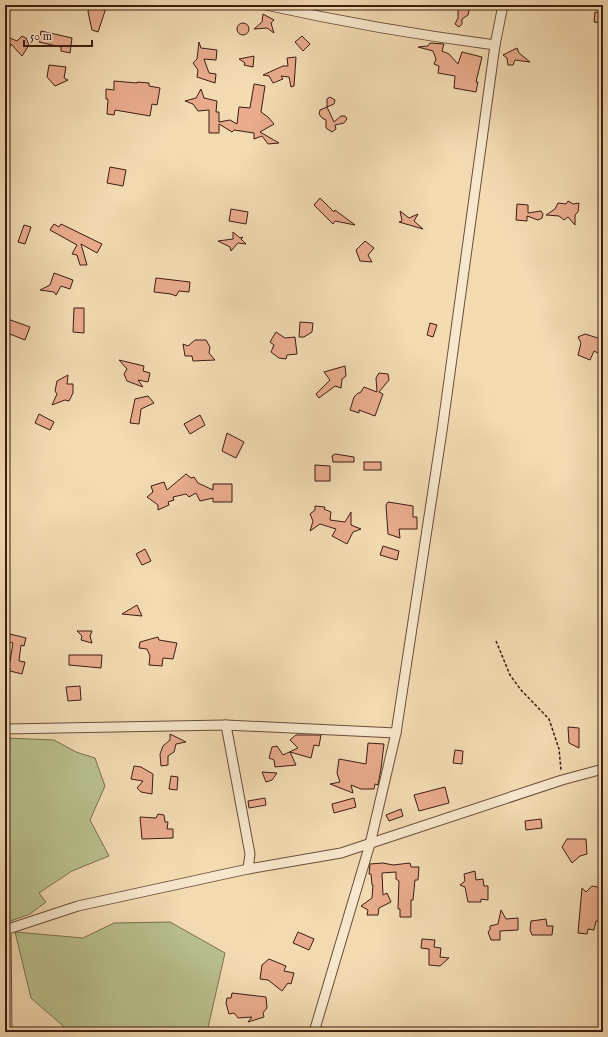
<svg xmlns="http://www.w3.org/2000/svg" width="608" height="1037" font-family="'IM FELL English',serif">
<rect width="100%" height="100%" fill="#f2dab1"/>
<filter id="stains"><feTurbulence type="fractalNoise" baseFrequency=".005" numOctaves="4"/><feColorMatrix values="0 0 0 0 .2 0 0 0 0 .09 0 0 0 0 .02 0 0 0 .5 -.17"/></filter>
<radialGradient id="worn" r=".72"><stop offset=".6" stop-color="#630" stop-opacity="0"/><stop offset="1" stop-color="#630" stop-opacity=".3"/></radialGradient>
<g fill="#b9c08d" stroke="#7b6e4e">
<polygon points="5,738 54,740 76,752 95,758 105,786 90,820 109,856 72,871 39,893 46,902 30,914 5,923"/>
<polygon points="170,922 225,953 207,1032 70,1032 31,998 15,932 83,938 114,923"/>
</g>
<g fill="#e8ab8c" stroke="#3d1c0f">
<polygon points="90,5 107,5 98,32 92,30 88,12"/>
<polygon points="458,5 470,5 468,15 462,19 462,24 459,27 455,24 458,18"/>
<polygon points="595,12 603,13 603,23 594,22"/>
<polygon points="263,14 274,20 271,23 274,33 267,28 254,29 262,22"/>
<circle cx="243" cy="29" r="6"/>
<polygon points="41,31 72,38 70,53 61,51 61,47 39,42"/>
<polygon points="5,36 17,41 22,36 26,38 29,45 22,56 11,44 5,60"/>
<polygon points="302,36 310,44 303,51 295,42"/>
<polygon points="199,42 201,48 217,50 216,60 204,59 209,73 216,74 215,83 197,77 198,70 193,63 197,59"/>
<polygon points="430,43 444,44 442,51 449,54 458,64 462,52 482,57 476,82 478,82 476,92 454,88 455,76 438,73 439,66 434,64 436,59 433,51 418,47 428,46"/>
<polygon points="517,48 519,53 530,62 515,60 513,65 508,65 507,58 503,55"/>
<polygon points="254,56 253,67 244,65 245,63 239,59"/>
<polygon points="296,57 294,86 291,87 289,77 281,76 283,79 273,83 269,76 263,75 283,66 288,66 287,58"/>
<polygon points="49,65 66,67 64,78 68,80 55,86 47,77"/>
<polygon points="114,81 137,83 137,82 149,83 149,86 160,88 157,105 152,104 150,116 115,110 114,115 107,114 108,99 106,99 106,89 114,90"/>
<polygon points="254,84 265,86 261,112 268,117 274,124 260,132 279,143 268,144 262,136 254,139 254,133 234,130 232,132 219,124 219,133 209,133 209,110 198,111 193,104 185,101 196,98 201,89 204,98 217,101 216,112 219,112 219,122 230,120 237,124 239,107 250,108"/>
<polygon points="330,97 335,100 334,104 327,107 334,122 341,116 345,116 347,119 344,123 335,125 336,129 332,132 326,128 326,120 322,118 319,114 320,110 327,107 327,99"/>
<polygon points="110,167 126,170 123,186 107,183"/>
<polygon points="320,198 334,212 335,210 355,225 335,221 333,224 314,205"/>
<polygon points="568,201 573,204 579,203 578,212 575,215 575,225 568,217 564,220 559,216 546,215 555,209 558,203 566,204"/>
<polygon points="517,204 528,205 528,213 541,211 543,214 542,218 538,220 527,216 527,221 516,220"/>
<polygon points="231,209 248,212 246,224 229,221"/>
<polygon points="400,211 409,218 418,214 414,221 423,229 399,222 402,221"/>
<polygon points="54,224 59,227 61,224 102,244 97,253 81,244 87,265 80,265 77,255 72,254 77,245 50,230"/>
<polygon points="24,225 31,227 25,244 18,242"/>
<polygon points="233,232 240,238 243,237 241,239 246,244 238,243 231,251 230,247 218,241 233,239"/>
<polygon points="365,241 374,248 368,255 372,262 360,261 356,250"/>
<polygon points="54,273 73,280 70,289 61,286 56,295 54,292 40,290 50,285"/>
<polygon points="156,278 190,282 189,292 179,291 176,296 171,294 154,292"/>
<polygon points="74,308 84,308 84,333 73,332"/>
<polygon points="5,318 30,327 25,340 5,332"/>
<polygon points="300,322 313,323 312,332 304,337 299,337"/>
<polygon points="430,323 437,325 433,337 427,335"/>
<polygon points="276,332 285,338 295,337 297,354 287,355 286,359 279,358 271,352 274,345 270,342"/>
<polygon points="585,334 601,339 599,344 603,345 600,354 594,351 590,360 578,355 581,343 578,337"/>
<polygon points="195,340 206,340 210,347 209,353 215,360 193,361 192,356 185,356 183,344 188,346"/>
<polygon points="119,360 144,366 143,371 150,373 148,382 138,380 143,387 127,381 124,374 127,369"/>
<polygon points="345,366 346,376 342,379 341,388 335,386 319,398 316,394 330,380 324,372"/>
<polygon points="379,373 388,374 389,380 379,392 383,394 375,416 359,410 359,413 350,410 354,397 358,393 360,393 364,387 377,392 376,378"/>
<polygon points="68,375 67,384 73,384 73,393 69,401 65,400 52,405 57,394 55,391 57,381"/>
<polygon points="148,396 154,403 141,409 139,424 130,423 135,399"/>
<polygon points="39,414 54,422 50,430 35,423"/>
<polygon points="200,415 205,425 190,434 184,424"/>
<polygon points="227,433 244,442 236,458 222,451"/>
<polygon points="335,454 354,457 354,462 333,462 332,456"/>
<rect x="364" y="462" width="17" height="8"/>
<polygon points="315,465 330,466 330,481 315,481"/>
<polygon points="186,474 191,478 194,477 198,483 213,490 213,484 232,484 232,502 213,502 213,498 200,501 196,493 189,497 186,494 173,497 174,500 168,502 169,505 158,510 158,505 147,497 153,492 151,486 164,482 167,490"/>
<polygon points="388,502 413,506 413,517 417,517 417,529 399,529 400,538 388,534 386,505"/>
<polygon points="315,506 325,507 324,509 331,512 330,520 345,522 351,512 351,525 361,529 353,532 347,544 332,536 336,529 320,524 310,531 313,521 310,514 315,510"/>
<polygon points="383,546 399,551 397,560 380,555"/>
<polygon points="145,549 151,561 142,565 136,554"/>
<polygon points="137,605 142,616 122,614"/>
<polygon points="77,631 92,631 90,636 92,643 81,640 82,636"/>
<polygon points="10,634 26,638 24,646 21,645 19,661 25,662 22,674 10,671 10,668 5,667 5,665 10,662 11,655 13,643 8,642"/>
<polygon points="158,637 159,640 177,643 173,659 163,658 162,666 149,665 150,656 147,649 139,648 140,642"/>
<polygon points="69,655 102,655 101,668 69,665"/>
<polygon points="80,686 81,700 68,701 66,687"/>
<polygon points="568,727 579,728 579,748 569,743"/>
<polygon points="170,734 186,742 176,744 174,752 168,756 168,765 161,766 160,754 163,746 170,740"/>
<polygon points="296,735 321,735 319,746 314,745 311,758 290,752 296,765 275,767 274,760 269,758 272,747 277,746 283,755 298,748 290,740"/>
<polygon points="368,743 384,744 381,769 378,785 375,784 374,789 361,789 351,785 353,793 330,784 340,782 337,773 339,759 366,764"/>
<polygon points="455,750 463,751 462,764 453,763"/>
<polygon points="134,766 141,767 153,774 152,794 141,792 137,788 143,781 131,779"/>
<polygon points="262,772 277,773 272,780 266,782"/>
<polygon points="171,776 178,777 177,790 169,789"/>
<polygon points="445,787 449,803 419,811 414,795"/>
<polygon points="265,798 266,805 249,808 248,801"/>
<polygon points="354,798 356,807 334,813 332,804"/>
<polygon points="401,809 403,816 389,821 386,815"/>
<polygon points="158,814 164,815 165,822 168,822 167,829 173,829 173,838 142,839 140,817 156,818"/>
<polygon points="541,819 542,828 526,830 525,821"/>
<polygon points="567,839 586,839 587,854 580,856 572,863 562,847"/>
<polygon points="383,863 393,865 410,863 411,867 419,867 418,880 415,880 413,900 411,900 411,917 400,917 400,909 398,909 399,881 396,879 396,872 382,873 383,895 387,893 391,902 379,908 378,915 367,915 368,910 361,906 372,898 373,885 372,885 371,874 369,874 370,864"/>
<polygon points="475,871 476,880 483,879 484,886 488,886 488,900 481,899 481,902 468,902 465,887 460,885 465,881 464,874"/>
<polygon points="592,886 603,888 603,921 596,921 594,930 588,929 587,934 578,933 582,888 586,892"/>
<polygon points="501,910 506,919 518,918 518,930 500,931 500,940 491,940 488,932 490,930 490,926 498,924"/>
<polygon points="546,919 547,926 553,926 552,935 532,935 530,930 531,921"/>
<polygon points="298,932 314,939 309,950 293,943"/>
<polygon points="422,939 435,940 434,947 441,948 440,957 449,958 440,966 429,965 429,949 421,948"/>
<polygon points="269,959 286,966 284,971 294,973 291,984 288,983 282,991 268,980 260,979 262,965"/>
<polygon points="232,993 266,997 267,1008 263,1013 264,1017 248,1022 252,1017 238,1018 234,1013 229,1014 226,1003 227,998 231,998"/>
</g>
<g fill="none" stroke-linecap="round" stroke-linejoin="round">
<defs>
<g id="minor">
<path d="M266 5C342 22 418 35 495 45"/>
<polyline points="226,725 250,854 248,869"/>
<polyline points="5,729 226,725 396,733"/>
<polyline points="6,929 7,1032"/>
<polyline points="5,930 78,906 248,869 341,853 562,780 603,769"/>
<polyline points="314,1032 370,844 396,733 442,431 495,45 503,5"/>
</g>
</defs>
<use href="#minor" stroke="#6a4c38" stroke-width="11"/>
<polyline stroke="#3d1c0f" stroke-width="1.5" stroke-dasharray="3 2" stroke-linecap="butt" points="496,641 510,675 521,690 549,719 559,749 561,770"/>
<use href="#minor" stroke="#f7e7cc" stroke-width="9"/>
</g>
<rect width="608" height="1037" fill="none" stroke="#f2dab1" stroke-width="20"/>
<rect x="6" y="6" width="596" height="1025" fill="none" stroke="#3d1c0f" stroke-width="2"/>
<rect x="10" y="10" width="588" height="1017" fill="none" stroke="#3d1c0f"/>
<path d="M24 40v6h68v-6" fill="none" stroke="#3d1c0f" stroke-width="2"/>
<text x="30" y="40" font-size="12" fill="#3d1c0f" stroke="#f7e7cc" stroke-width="3" paint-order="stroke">50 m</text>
<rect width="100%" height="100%" filter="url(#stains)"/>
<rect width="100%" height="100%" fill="url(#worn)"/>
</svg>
